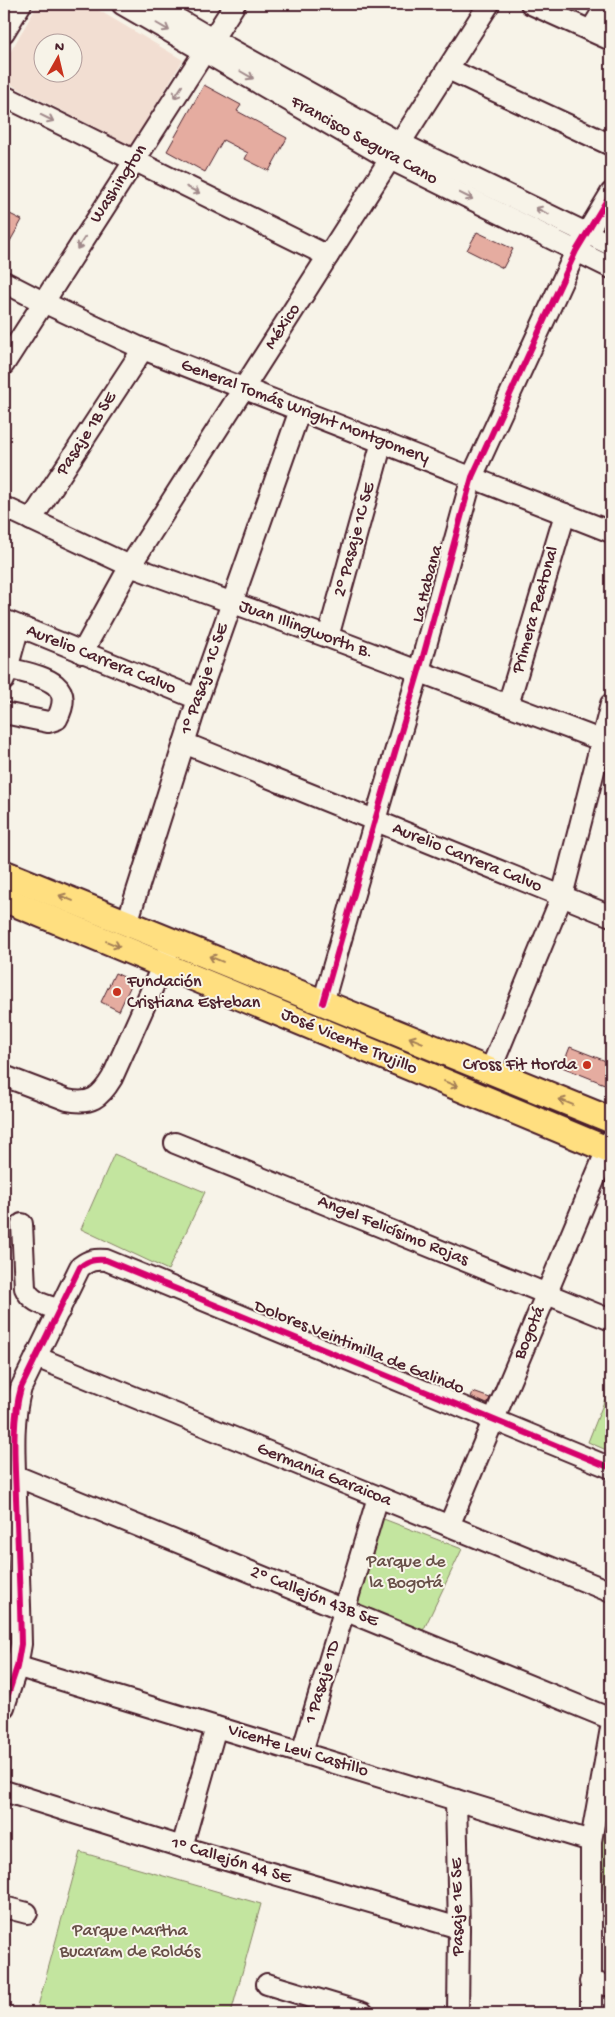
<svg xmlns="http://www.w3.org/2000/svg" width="615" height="2017" font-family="'Gochi Hand',sans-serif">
<rect width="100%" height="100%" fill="#f7f3e8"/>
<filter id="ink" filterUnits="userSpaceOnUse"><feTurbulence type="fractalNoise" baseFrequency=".02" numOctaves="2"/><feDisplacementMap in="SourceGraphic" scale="10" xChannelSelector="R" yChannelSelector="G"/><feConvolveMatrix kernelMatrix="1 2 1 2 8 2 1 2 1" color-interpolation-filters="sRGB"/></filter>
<g filter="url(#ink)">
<path fill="#f2ded2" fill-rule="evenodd" d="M38 4H88L183 60 131 146 4 81V63ZM42 42H72V72H42Z"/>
<g fill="#c3e59f" stroke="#868265">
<polygon points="114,1154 205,1192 168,1270 81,1229"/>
<polygon points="611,1384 611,1452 588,1442"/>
<polygon points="381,1518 462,1549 422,1633 356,1603"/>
<polygon points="611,1814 611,1967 608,1966 602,1843"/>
<polygon points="80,1852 261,1904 231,2013 63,2013 38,2006"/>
</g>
<g fill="#e5aca0" stroke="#4a1f2b">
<polygon points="204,85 241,105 237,111 287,138 269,171 245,159 248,153 223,140 205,172 167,151"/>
<polygon points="4,211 22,220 4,252"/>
<polygon points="477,232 513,249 503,268 467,250"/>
<polygon points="115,973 133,981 119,1011 101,1002"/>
<polygon points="570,1047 611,1063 611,1073 607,1085 562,1067"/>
<polygon points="473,1392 490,1398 487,1404 471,1397"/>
</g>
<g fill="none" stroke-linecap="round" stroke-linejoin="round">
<defs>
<g id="minor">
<polyline points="122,4 390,159 611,268"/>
<polyline points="152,4 212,39 400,143 611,245"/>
<polyline points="531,4 611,40"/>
<polyline points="591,30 607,4"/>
<polyline points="4,32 21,4"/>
<polyline points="448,69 611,145"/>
<polyline points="4,96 328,256"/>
<polyline points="4,282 43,302 143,349 611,532"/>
<polyline points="4,364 235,4"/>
<polyline points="4,507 130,566 328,637 611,744"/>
<polyline points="31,520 143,349"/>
<polyline points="4,620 198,699"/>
<polyline points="328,637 382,442"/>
<polyline points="82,653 130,566 489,4"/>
<polyline points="4,680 19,626"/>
<polyline points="508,705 565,514"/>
<path d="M4 713 48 722 57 719C78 679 35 676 8 668"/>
<polyline points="184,743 611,916"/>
<polyline points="127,923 198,699 300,410"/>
<polyline points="323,1003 375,820 419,671 472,477 576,251 611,193"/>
<polyline points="490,1071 562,896 611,704"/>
<path d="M4 1076 67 1100C91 1105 100 1098 112 1078L169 951"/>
<polyline points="175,1143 611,1320"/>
<path d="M22 1224 25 1288C31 1303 46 1305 60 1310"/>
<polyline points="36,1357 611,1592"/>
<polyline points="16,1476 611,1719"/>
<polyline points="449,1526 611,1140"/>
<polyline points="6,1663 591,1841"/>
<path d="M4 1707 17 1667 21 1644C20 1595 18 1547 16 1498 15 1462 11 1423 21 1388L80 1267C89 1260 95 1259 106 1260L611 1468"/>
<polyline points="302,1752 378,1497"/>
<polyline points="4,1791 182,1847 459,1928"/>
<polyline points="456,1800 459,1928 458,2013"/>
<polyline points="182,1847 216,1727"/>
<polyline points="4,1907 27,1913"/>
<polyline points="590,1982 611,1986"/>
<polyline points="267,1984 363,2013"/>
<polyline points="591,2013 591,1841 611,1728"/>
</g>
<g id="major">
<polyline points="4,873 611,1120"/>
<polyline points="4,899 611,1151"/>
</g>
</defs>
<use href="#minor" stroke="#4a1f2b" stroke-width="24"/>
<use href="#major" stroke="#4a1f2b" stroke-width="29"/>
<use href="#minor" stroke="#f7f3e8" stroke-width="20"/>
<use href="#major" stroke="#ffdf80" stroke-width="25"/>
<defs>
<g id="cycleway">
<polyline points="323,1003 375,820 419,671 472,477 576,251 611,193"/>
<path d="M4 1707 17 1667 21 1644C20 1595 18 1547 16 1498 15 1462 11 1423 21 1388L80 1267C89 1260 95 1259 106 1260L611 1468"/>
</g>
</defs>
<use href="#cycleway" stroke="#f7f3e8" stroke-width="9"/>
<use href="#cycleway" stroke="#d6006c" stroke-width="6"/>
</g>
<defs><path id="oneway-shaft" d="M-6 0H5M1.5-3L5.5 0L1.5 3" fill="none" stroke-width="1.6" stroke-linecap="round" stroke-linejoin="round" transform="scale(1.25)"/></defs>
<g stroke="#a0898a">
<use href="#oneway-shaft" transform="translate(163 27) rotate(30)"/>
<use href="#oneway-shaft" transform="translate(247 75) rotate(30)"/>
<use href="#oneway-shaft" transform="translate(178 92) rotate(123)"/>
<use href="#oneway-shaft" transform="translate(47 118) rotate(26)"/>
<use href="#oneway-shaft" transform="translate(193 190) rotate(26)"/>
<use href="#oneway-shaft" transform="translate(466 196) rotate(26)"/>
<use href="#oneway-shaft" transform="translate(542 211) rotate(-154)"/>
<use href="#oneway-shaft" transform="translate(81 243) rotate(123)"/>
</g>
<g stroke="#a47f56">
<use href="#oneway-shaft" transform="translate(66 898) rotate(-158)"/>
<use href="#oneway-shaft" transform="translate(113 944) rotate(22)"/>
<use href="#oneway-shaft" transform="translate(216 959) rotate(-158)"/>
<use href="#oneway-shaft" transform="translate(416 1040) rotate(-158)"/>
<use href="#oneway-shaft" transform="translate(451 1084) rotate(23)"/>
<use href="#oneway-shaft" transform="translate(566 1102) rotate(-158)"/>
</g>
</g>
<g fill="#c8321e" stroke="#f7f3e8" stroke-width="2">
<circle cx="117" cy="992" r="5"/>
<circle cx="587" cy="1065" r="5"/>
</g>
<g text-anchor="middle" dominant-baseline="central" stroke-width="4" stroke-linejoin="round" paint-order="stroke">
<g font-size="18" fill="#4a1f2b" stroke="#f7f3e8">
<text transform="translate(364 141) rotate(29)">Francisco Segura Cano</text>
<text transform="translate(119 184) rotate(-57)">Washington</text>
<text transform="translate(283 327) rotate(-57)">México</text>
<text transform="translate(305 412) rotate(21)">General Tomás Wright Montgomery</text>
<text transform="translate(87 434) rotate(-57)">Pasaje 1B SE</text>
<text transform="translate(355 540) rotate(-75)">2° Pasaje 1C SE</text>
<text transform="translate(428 584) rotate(-75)">La Habana</text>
<text transform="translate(536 610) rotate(-74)">Primera Peatonal</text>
<text transform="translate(306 630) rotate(20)">Juan Illingworth B.</text>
<text transform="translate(101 660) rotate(22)">Aurelio Carrera Calvo</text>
<text transform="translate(205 679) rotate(-71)">1° Pasaje 1C SE</text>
<text transform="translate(467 858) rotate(22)">Aurelio Carrera Calvo</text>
<text transform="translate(349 1042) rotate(23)">José Vicente Trujillo</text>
<text transform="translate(393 1231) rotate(22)">Angel Felicísimo Rojas</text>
<text transform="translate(530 1333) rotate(-67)">Bogotá</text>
<text transform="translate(359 1348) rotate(22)">Dolores Veintimilla de Galindo</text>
<text transform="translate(324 1475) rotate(22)">Germania Garaicoa</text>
<text transform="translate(314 1597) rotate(22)">2º Callejón 43B SE</text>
<text transform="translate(323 1682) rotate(-73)">1 Pasaje 1D</text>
<text transform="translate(298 1751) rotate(17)">Vicente Levi Castillo</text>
<text transform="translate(231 1861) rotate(17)">1º Callejón 44 SE</text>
<text transform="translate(458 1907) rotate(-91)">Pasaje 1E SE</text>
</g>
<g font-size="18" fill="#4a1f2b" stroke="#f7f3e8" text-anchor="start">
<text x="127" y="982">Fundación<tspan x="127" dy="21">Cristiana Esteban</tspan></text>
<text x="577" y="1065" text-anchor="end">Cross Fit Horda</text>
</g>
<g font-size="18" fill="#685048" stroke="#f7f3e8">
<text x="406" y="1562">Parque de<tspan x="406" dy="21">la Bogotá</tspan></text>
<text x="130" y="1931">Parque Martha<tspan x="130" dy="21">Bucaram de Roldós</tspan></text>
</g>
</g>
<rect width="615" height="2017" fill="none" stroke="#f7f3e8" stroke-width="20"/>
<rect x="10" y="10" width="595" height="1997" fill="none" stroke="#4a1f2b" stroke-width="2" filter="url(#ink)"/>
<g transform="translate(58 58) rotate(8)"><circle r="24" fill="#f7f3e8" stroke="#b29e9c"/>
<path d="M0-4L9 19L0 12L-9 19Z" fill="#c8321e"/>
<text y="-8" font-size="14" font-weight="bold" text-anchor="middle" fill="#4a1f2b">N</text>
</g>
</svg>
